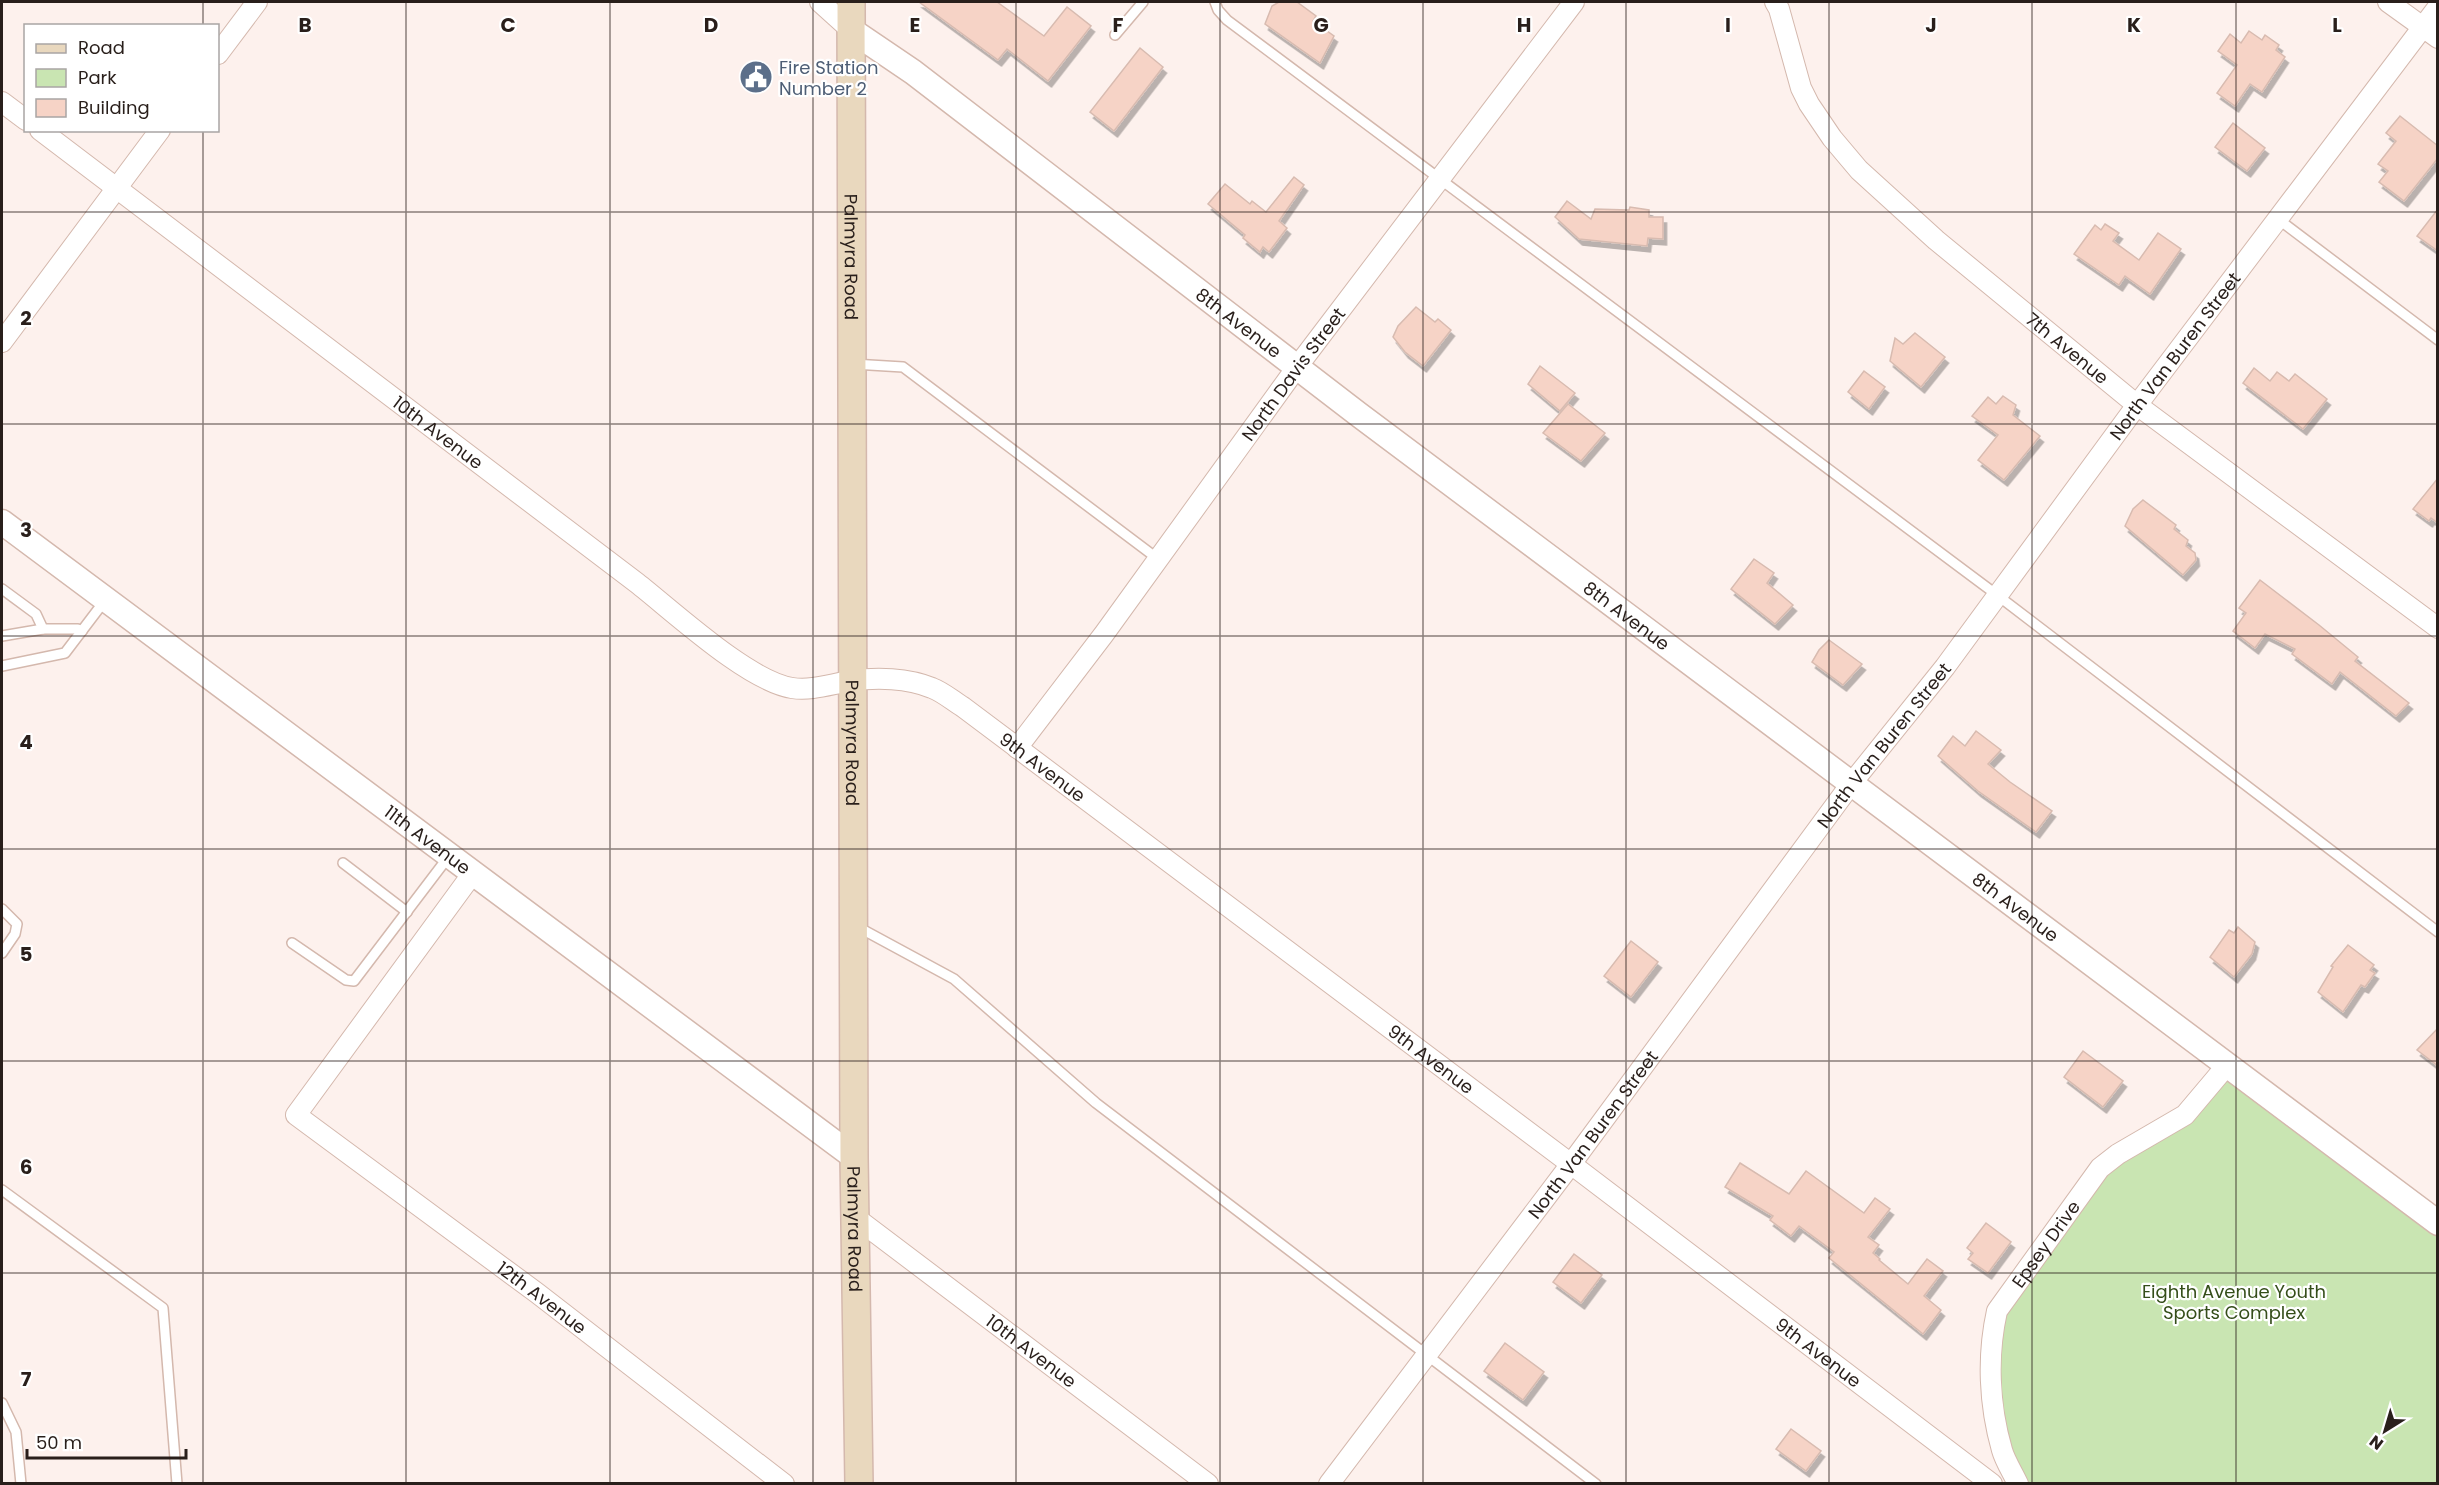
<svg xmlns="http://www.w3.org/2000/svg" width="2439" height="1485" font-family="Poppins,sans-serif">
<defs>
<filter id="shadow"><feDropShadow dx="3.5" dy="6" stdDeviation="0" flood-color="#0004"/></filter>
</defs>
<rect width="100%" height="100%" fill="#fdf1ed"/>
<polygon fill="#c9e5b2" points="2228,1067 2437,1226 2437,1483 2021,1483 2004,1451 1992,1368 1999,1312 2120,1156"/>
<g fill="#f6d3c6" stroke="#d8bbb0" stroke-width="1.5" filter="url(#shadow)">
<polygon points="919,2 997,2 1044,36 1067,7 1091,26 1048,81 1007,49 998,60"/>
<polygon points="1279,2 1297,2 1316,16 1313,21 1334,36 1320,63 1265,24 1272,6"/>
<polygon points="2249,31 2262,40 2265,35 2279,45 2276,50 2285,57 2262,92 2250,84 2235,106 2217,93 2237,65 2218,51 2230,34 2241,43"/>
<polygon points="1140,48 1163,67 1114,131 1090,112"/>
<polygon points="2400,116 2438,146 2438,158 2404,201 2379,182 2388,171 2378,164 2396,141 2386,133"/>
<polygon points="2233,123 2265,148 2247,171 2215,147"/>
<polygon points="1294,177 1304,185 1279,221 1287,228 1269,252 1263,247 1260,252 1243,238 1245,235 1208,204 1225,184 1250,204 1252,201 1266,212"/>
<polygon points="1567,201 1591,219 1595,209 1629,210 1630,207 1649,210 1649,217 1663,217 1663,239 1648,238 1647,246 1579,239 1555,217"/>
<polygon points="2438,209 2438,251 2417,236"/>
<polygon points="2105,224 2119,233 2113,241 2139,260 2158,233 2181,249 2150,294 2125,276 2119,285 2074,254 2095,225 2101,230"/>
<polygon points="1416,307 1435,322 1438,319 1451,330 1423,366 1405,352 1393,337 1398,326"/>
<polygon points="1915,333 1945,357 1921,387 1890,361 1895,338 1903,344"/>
<polygon points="1540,366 1575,393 1560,411 1528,384"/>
<polygon points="2254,368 2270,381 2277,372 2289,381 2295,374 2327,399 2303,429 2243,383"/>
<polygon points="1864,371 1885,387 1869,409 1848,392"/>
<polygon points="2003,396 2016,405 2013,415 2040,436 2004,480 1978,460 1998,435 1972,416 1988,397 1996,404"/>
<polygon points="1568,404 1605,433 1581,461 1543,433"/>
<polygon points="2438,478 2438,523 2431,518 2429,521 2413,509"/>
<polygon points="2143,500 2176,525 2174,529 2188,540 2186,546 2195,553 2196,560 2183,575 2125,526 2133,509"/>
<polygon points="1754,559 1774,573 1767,583 1793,605 1775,624 1731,589"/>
<polygon points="2260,580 2319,625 2358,657 2355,661 2409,703 2396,716 2340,672 2332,684 2292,654 2295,649 2265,634 2255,648 2233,631 2246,613 2239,608"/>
<polygon points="1829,640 1862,664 1843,685 1812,662 1819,650"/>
<polygon points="1976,731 2001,750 1988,764 2010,782 2052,811 2036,832 1978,791 1938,756 1953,736 1965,746"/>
<polygon points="2238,927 2255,942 2252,954 2234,977 2210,957 2229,930 2234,933"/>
<polygon points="1631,941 1658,962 1631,997 1604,976"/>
<polygon points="2348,945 2374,965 2370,970 2375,973 2365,987 2361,985 2343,1012 2318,992 2333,967 2331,966"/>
<polygon points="2438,1028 2438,1066 2417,1050"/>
<polygon points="2083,1051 2123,1081 2103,1107 2064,1077"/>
<polygon points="1740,1163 1789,1194 1806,1171 1864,1213 1875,1198 1890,1209 1868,1237 1879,1245 1873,1253 1880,1259 1879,1260 1908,1284 1927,1259 1943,1271 1924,1296 1941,1310 1923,1334 1829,1258 1834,1252 1799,1226 1791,1236 1770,1220 1773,1216 1725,1187"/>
<polygon points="1986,1223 2011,1242 1988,1273 1968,1259 1973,1253 1967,1248"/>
<polygon points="1574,1254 1602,1275 1581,1303 1553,1282"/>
<polygon points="1505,1343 1544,1372 1523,1400 1484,1371"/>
<polygon points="1791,1429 1821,1451 1806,1471 1776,1449"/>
</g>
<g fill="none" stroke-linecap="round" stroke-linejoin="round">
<defs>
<g id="service">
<polyline points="1215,2 1218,10 1227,20 1997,595 2438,932"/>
<polyline points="1115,35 1143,2"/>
<polyline points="2278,219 2438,340"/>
<polyline points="853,364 903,367 1158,559"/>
<polyline points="2,589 36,614 43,629 78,629 82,631"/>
<polyline points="2,636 43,629"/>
<polyline points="2,666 65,653 106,599"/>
<polyline points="343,863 407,912"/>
<polyline points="2,909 17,924 15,934 2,953"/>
<polyline points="856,926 954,979 1096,1103 1596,1484"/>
<polyline points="292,943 346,980 354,981 449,856"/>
<polyline points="2,1190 163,1308 177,1484"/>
<polyline points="2,1403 16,1432 21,1484"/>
</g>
<g id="minor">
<polyline points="820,2 851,30"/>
<path id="s1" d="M1775 2 1779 9 1801 88 1809 104 1832 138 1859 170 1936 240 2137 405 2438 628"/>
<polyline points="2388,2 2438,38"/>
<polyline points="218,54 257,2"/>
<polyline points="2,102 26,120"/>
<path id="s2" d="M40 130 637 583C674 612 748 681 792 688 812 691 831 684 851 681 876 677 908 678 932 688 943 692 953 701 963 707L1571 1164 1992 1484"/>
<polyline points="2,342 160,130"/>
<path id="s3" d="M1017 748 1104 634 1297 367 1574 2"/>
<path id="s4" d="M473 873 296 1115 537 1293 784 1484"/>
<path id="s5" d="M856 1218 1208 1484"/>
<path id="s6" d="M1329 1484 1571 1164 1851 784 1945 667 2137 405 2438 7"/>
<path id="s7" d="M2018 1484C2013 1473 2005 1461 2002 1450 1989 1405 1987 1356 1997 1311L2100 1168 2118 1154 2185 1115 2228 1064"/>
</g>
<g id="tertiary">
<path id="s8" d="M851 30 913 72 1358 414 2438 1223"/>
<path id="s9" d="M2 522 854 1157"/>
</g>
<g id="secondary">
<path id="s10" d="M851 2 854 1157 859 1484"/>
</g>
</defs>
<use href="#service" stroke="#d4b8ad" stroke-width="12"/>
<use href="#minor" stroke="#d4b8ad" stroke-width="22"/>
<use href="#tertiary" stroke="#d4b8ad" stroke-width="27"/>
<use href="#secondary" stroke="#d4b8ad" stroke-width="30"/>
<use href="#service" stroke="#fff" stroke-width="9"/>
<use href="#minor" stroke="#fff" stroke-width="20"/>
<use href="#tertiary" stroke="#fff" stroke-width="24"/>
<use href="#secondary" stroke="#e9d8be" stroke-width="27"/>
</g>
<path fill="none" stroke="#291f1b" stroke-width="1.5" stroke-opacity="0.55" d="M203 2V26M406 2V1484M610 2V1484M813 2V1484M1016 2V1484M1220 2V1484M1423 2V1484M1626 2V1484M1829 2V1484M2032 2V1484M2236 2V1484M203 130V1484M2 212H2438M2 424H2438M2 636H2438M2 849H2438M2 1061H2438M2 1273H2438"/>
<defs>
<symbol id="civic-disc" viewBox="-11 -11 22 22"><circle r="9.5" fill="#5c6f8a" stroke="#fff"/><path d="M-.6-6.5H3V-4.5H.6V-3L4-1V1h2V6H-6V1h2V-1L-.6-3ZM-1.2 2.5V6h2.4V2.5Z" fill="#fff"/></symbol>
</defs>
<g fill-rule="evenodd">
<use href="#civic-disc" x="737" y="58" width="38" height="38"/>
</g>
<g text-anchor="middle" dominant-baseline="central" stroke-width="4.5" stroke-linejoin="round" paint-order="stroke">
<g font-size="18" fill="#4e5e75" stroke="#fff" text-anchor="start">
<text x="779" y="67">Fire Station<tspan x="779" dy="21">Number 2</tspan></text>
</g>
<g font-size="18" fill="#291f1b" stroke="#fff">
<text stroke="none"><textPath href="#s10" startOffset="255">Palmyra Road</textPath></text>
<text stroke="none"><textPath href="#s8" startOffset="486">8th Avenue</textPath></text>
<text stroke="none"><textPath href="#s1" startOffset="465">7th Avenue</textPath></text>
<text stroke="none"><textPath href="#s6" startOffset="1410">North Van Buren Street</textPath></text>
<text stroke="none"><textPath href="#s3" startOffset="465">North Davis Street</textPath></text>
<text stroke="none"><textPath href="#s2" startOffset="500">10th Avenue</textPath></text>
<text stroke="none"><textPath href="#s8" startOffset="972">8th Avenue</textPath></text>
<text stroke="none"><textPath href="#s10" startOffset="741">Palmyra Road</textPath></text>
<text stroke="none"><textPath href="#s6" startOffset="924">North Van Buren Street</textPath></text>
<text stroke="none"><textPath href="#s2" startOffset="1216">9th Avenue</textPath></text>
<text stroke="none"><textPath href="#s9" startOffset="531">11th Avenue</textPath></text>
<text stroke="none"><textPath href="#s8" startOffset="1458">8th Avenue</textPath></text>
<text stroke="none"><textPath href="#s2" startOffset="1702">9th Avenue</textPath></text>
<text stroke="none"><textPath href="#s6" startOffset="438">North Van Buren Street</textPath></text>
<text stroke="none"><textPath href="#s10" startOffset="1227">Palmyra Road</textPath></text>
<text stroke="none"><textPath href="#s7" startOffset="261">Epsey Drive</textPath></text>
<text stroke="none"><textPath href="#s4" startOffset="606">12th Avenue</textPath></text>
<text stroke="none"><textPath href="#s5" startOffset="220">10th Avenue</textPath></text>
<text stroke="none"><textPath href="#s2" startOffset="2188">9th Avenue</textPath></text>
</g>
<g font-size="18" fill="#354e1a" stroke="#fff">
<text x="2234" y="1291">Eighth Avenue Youth<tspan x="2234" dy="21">Sports Complex</tspan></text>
</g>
</g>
<g font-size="20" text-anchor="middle" font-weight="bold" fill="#291f1b" stroke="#fff" stroke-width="4.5" stroke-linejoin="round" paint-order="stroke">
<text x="305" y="32">B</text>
<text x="508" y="32">C</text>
<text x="711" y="32">D</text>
<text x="915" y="32">E</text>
<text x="1118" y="32">F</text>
<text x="1321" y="32">G</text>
<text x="1524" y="32">H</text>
<text x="1728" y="32">I</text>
<text x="1931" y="32">J</text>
<text x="2134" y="32">K</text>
<text x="2337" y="32">L</text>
<text x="26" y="325">2</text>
<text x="26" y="537">3</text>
<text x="26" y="749">4</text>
<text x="26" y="961">5</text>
<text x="26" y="1174">6</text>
<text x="26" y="1386">7</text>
</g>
<rect width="2439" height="1485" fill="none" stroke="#291f1b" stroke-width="6"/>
<rect x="24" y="24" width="195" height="108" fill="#ffffff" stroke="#a9a5a4" stroke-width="1.5"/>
<rect x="36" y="44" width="30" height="9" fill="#e9d8be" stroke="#a9a5a4" stroke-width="1.5"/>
<text x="78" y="54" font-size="18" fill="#291f1b">Road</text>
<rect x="36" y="69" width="30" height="18" fill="#c9e5b2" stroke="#a9a5a4" stroke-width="1.5"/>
<text x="78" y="84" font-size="18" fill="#291f1b">Park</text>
<rect x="36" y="99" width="30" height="18" fill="#f6d3c6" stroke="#a9a5a4" stroke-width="1.5"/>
<text x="78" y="114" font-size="18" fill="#291f1b">Building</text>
<g transform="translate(2385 1431) rotate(217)" stroke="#ffffff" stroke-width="4.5" paint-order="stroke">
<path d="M0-4.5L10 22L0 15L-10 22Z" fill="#291f1b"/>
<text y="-9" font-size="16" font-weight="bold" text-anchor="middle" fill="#291f1b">N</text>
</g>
<path d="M27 1449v9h159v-9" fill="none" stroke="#291f1b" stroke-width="3"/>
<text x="36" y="1449" font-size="18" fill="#291f1b" stroke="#ffffff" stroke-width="4.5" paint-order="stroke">50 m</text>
</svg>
